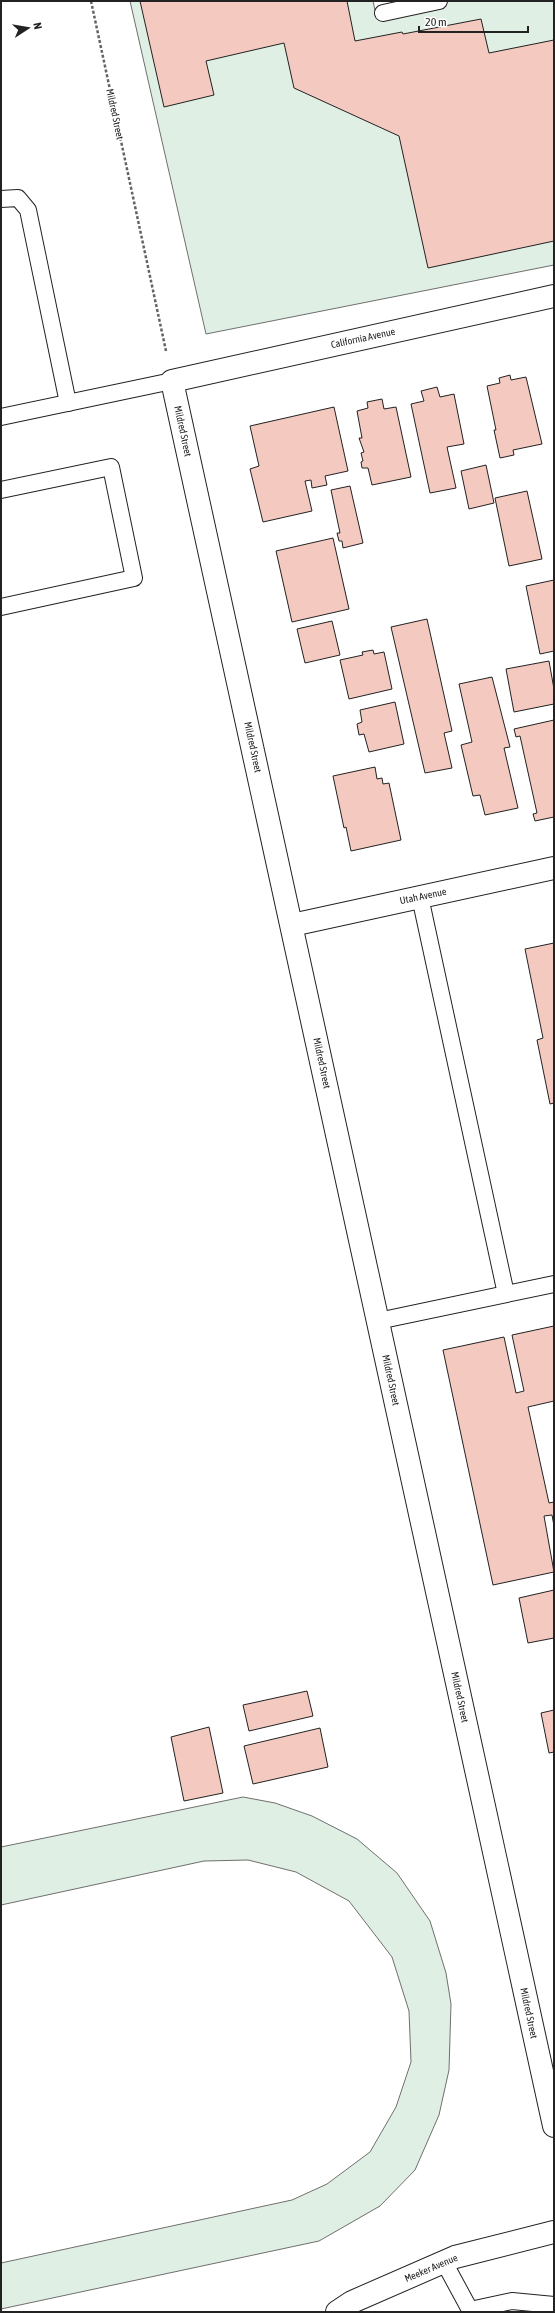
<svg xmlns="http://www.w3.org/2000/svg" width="555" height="2313" font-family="'Asap Condensed',sans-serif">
<rect width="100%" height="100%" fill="#fff"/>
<g fill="#e0efe3" stroke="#6f6f6f">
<polygon points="130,1 373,1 376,15 444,1 554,1 554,265 206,334"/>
<polygon points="243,1797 275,1803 312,1816 357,1839 397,1873 430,1921 446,1973 451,2004 449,2070 439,2115 415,2170 380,2206 319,2241 1,2309 1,2263 292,2200 327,2184 370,2152 396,2107 411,2062 409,2011 392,1957 349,1901 296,1872 248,1860 204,1861 1,1905 1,1847"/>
</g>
<g fill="#f3c9c0" stroke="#222">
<polygon points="140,1 347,1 355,41 402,32 403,34 481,19 489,53 554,40 554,241 428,268 399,136 294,88 284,43 206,61 214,95 164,107"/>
<polygon points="510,375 511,380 526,377 542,444 513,450 514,455 500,458 494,430 496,430 487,386 500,383 499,378"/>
<polygon points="437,387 440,397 454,394 464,444 447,447 456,488 430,493 411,404 424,401 421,391"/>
<polygon points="382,399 384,409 396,407 411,477 372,485 368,468 362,468 361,462 363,461 361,453 364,452 359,438 362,438 357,411 368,408 367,402"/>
<polygon points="334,407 348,471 325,476 327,485 312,488 311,480 305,481 312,511 263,522 250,469 259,466 250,426"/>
<polygon points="486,465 494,503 469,509 461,471"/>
<polygon points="350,486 363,543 343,548 342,541 339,541 337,533 340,533 331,490"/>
<polygon points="527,491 542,559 509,566 495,498"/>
<polygon points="333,538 349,609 292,622 276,551"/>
<polygon points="554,580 554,651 540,654 526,586"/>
<polygon points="427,619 452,731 444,733 452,768 425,773 391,627"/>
<polygon points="332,621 340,655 305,663 297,629"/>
<polygon points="373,650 374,654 384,652 392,689 349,699 340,660 363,655 362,652"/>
<polygon points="549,661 554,689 554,704 514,712 506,669"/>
<polygon points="492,677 510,747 504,748 518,808 485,815 480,795 473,796 461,745 472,742 459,684"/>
<polygon points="395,702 404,744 369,752 364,734 359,735 357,724 362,722 360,710"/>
<polygon points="554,720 554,817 535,821 533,814 537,813 520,736 516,737 514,729"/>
<polygon points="375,767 377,779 382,778 383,784 389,783 401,840 351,851 346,827 344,828 333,776"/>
<polygon points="554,943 554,1103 550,1104 537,1040 543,1038 525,949"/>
<polygon points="554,1326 554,1401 528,1407 549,1503 554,1502 554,1526 552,1515 544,1516 554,1572 493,1585 443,1350 504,1337 516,1393 524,1391 512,1335"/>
<polygon points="554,1590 554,1638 528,1643 519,1598"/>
<polygon points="307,1691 313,1716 249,1731 243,1705"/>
<polygon points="554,1710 554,1752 549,1753 541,1713"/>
<polygon points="209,1727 223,1793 184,1801 171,1737"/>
<polygon points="320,1728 328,1767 253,1784 244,1746"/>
</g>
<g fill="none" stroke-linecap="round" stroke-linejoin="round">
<defs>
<g id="lane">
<polyline points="383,13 439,1"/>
<polyline points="1,199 18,198 28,210 68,403"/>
<polyline points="1,417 172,381"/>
<polyline points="1,490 111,467 134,578 1,607"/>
<polyline points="420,897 506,1294"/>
<polyline points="378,1321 554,1284"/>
<polyline points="444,2262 470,2310"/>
<polyline points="470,2312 470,2310 512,2301 554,2305"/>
</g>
<g id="street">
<polyline points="554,296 172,381 554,2126"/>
<polyline points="292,925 554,868"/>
</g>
<polyline id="secondary" points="337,2312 352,2302 455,2257 554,2232"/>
</defs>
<use href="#lane" stroke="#222" stroke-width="18"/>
<use href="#street" stroke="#222" stroke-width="24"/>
<use href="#secondary" stroke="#222" stroke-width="24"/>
<polyline stroke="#646464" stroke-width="2.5" stroke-dasharray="3 2" stroke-linecap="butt" points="91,1 166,351"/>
<use href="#lane" stroke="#fff" stroke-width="16"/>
<use href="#street" stroke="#fff" stroke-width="22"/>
<use href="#secondary" stroke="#fff" stroke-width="22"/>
</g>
<g text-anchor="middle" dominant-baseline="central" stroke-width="3" stroke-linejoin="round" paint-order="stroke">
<g font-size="10" fill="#222" stroke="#fff">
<text transform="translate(115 114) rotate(78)">Mildred Street</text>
<text transform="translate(363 338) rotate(-12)">California Avenue</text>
<text transform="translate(183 431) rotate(78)">Mildred Street</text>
<text transform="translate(253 747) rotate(78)">Mildred Street</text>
<text transform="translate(423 896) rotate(-12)">Utah Avenue</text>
<text transform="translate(322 1063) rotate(78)">Mildred Street</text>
<text transform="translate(391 1380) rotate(78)">Mildred Street</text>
<text transform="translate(460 1697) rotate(78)">Mildred Street</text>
<text transform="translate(529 2013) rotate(78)">Mildred Street</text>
<text transform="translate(431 2268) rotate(-23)">Meeker Avenue</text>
</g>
</g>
<rect width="555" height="2313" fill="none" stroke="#222222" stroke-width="4"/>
<g transform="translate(28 28) rotate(78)" stroke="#ffffff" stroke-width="3" paint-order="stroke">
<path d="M0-3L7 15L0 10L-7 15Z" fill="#222222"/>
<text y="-6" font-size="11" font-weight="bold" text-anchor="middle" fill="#222222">N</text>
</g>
<path d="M419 26v6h109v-6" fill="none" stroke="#222222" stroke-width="2"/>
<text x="425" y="26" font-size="12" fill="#222222" stroke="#ffffff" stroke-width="3" paint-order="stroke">20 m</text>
</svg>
